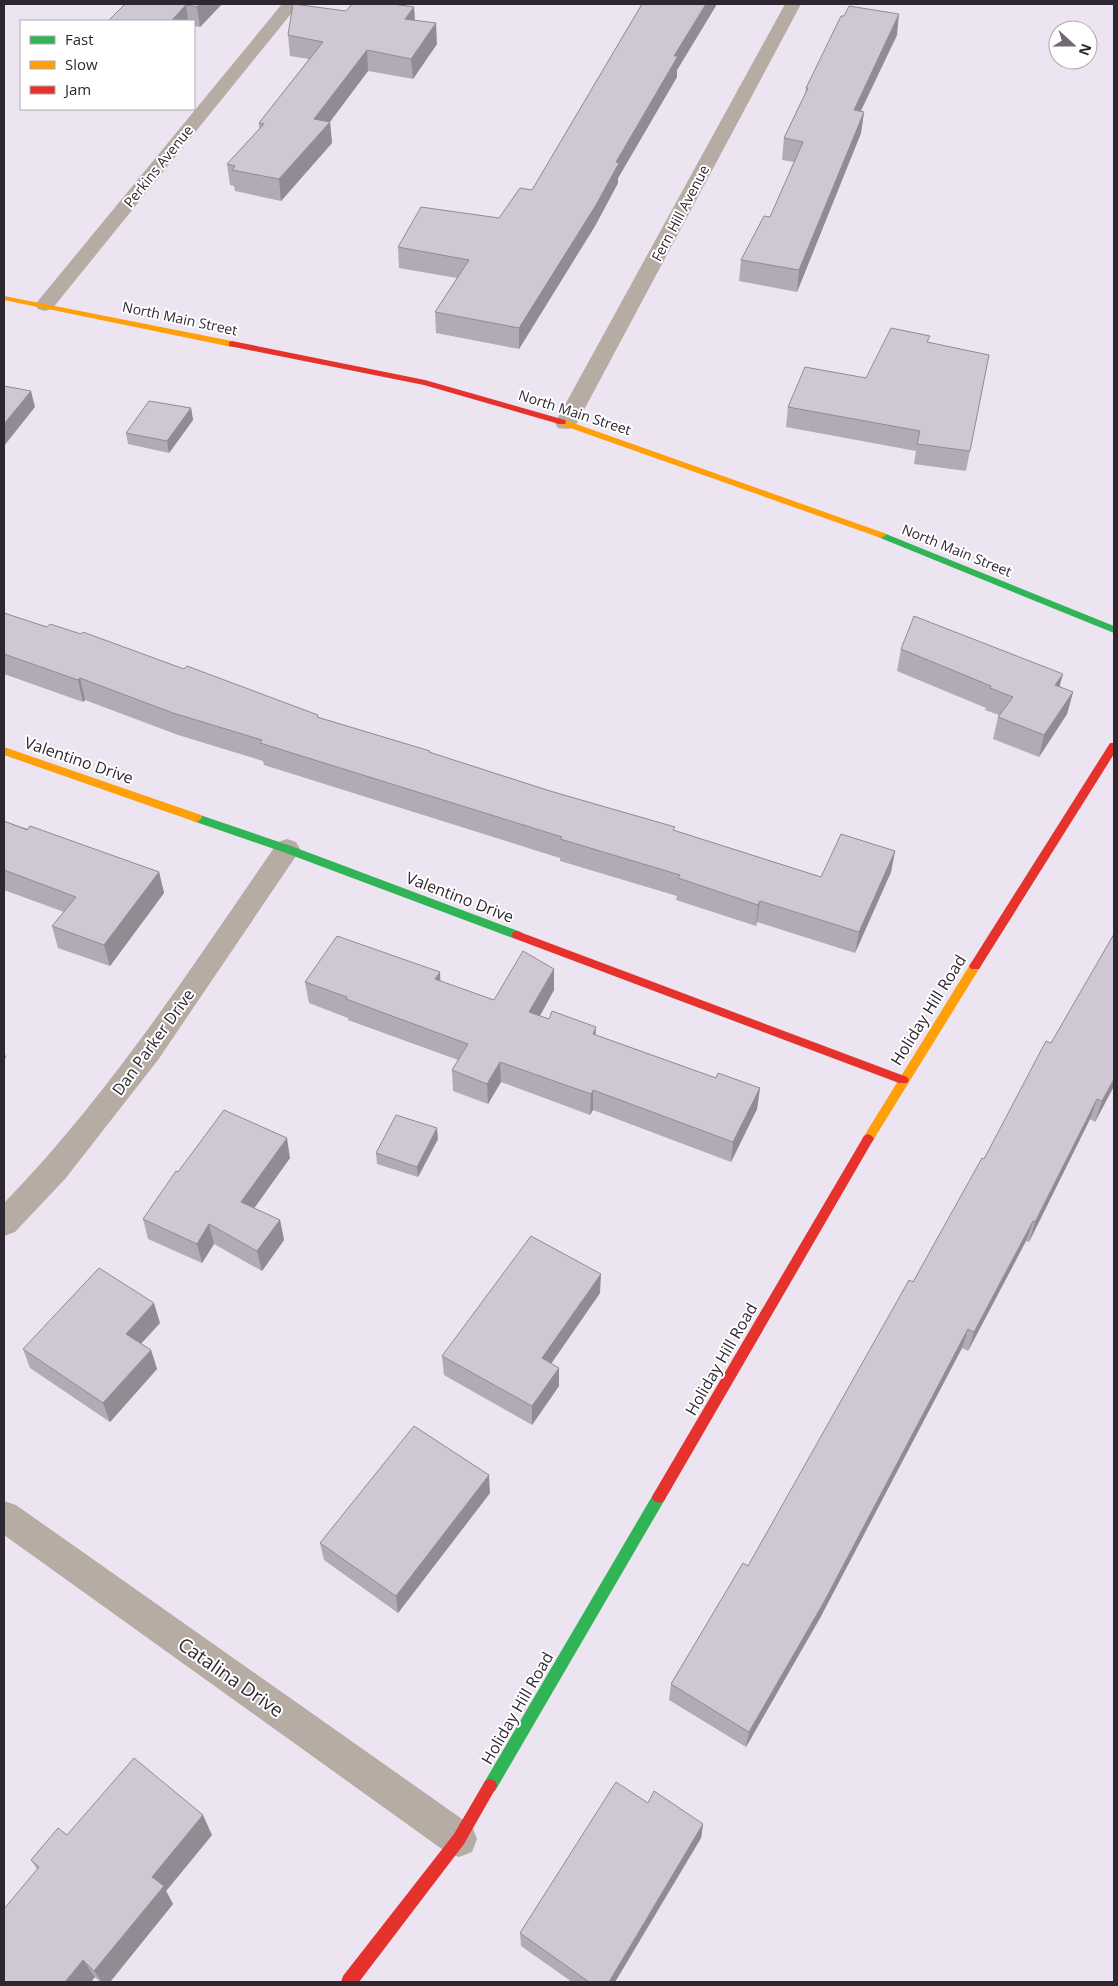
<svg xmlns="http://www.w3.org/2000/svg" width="1118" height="1986" font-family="'Open Sans',sans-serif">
<rect width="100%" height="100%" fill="#ede4f2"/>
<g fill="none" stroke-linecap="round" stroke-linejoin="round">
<g fill="#b7aca3" fill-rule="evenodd">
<polygon points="282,4 299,4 52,309 45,311 38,309 35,305 38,301"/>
<polygon points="785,4 801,4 577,423 574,428 566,429 558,428 555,423"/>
<path d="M287 839 296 842 300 849 296 856 158 1060 65 1179 15 1232 4 1236V1203C109 1095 192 967 278 842Z"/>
<polygon points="4,1501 16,1505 472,1826 477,1839 472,1852 459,1857 446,1852 4,1535"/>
</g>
<g fill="#30b455" fill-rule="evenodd">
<polygon points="881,532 1114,626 1114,633 878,537 876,535"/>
<polygon points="197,814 291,846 521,932 522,935 521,938 513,938 283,852 193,821 192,818"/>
<polygon points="659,1491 664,1493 666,1497 664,1501 495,1791 490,1793 485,1791 483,1786 485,1781 654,1493"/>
</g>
<g fill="#ff9f0a" fill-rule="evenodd">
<polygon points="4,296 232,341 236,344 232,347 4,300"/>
<polygon points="562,419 884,533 886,535 881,538 878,537 559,424 558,422"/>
<polygon points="4,747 201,815 202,818 197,822 193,821 4,755"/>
<polygon points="975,962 979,963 981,966 979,969 872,1142 868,1144 864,1142 862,1139 864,1136 971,963"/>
</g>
<g fill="#e5322d" fill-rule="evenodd">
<polygon points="232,341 425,380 565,420 566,422 565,424 559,424 424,385 229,346 229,342"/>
<polygon points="1110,743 1114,743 1114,754 979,969 971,969 969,966 971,963"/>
<polygon points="517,931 907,1077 909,1080 907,1083 899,1083 513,938 512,935 513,932"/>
<polygon points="868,1134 872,1136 874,1139 872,1142 664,1501 659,1503 654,1501 652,1497 654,1493 864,1136"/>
<polygon points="490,1779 495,1781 497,1786 464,1844 359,1982 341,1982 343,1976 454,1834 485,1781"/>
</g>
</g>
<g fill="#b2abb5">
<polygon points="125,4 222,4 200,27 194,26 194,21 108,21"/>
<polygon points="642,4 717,4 677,70 677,77 618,178 618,183 595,226 519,349 436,333 435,312 457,278 399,268 398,247 499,218 532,190"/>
<polygon points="414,7 415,20 437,44 413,79 368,71 330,122 332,143 281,201 235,191 234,186 230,185 227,164 259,129 259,123 309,59 290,56 288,35 346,11"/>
<polygon points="897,35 861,111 864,112 861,133 797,292 739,281 741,260 770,217 794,162 782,160 784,138 805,94 806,88"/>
<polygon points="929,343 989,355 966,471 914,464 916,451 786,427 788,407 866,378"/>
<polygon points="191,408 193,420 169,453 128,444 126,433"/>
<polygon points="4,613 318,717 821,877 895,851 891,872 855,953 757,922 756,926 676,900 677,896 560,861 560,858 264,765 263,761 178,735 85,700 83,702 4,674"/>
<polygon points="901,649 1059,687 1073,692 1067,714 1039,757 993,739 998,717 999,715 985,710 986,708 897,671"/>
<polygon points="4,821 159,872 164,893 110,966 58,948 52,926 64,912 4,890"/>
<polygon points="440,981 494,1000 554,990 540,1016 596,1035 716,1078 760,1088 757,1109 731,1162 593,1110 590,1115 501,1082 488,1104 453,1091 452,1070 458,1060 348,1020 348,1018 309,1003 305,982"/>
<polygon points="1114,1086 1095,1122 1090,1119 1029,1242 1026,1241 968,1351 962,1348 820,1618 746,1747 669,1700 671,1684 748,1566 984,1159"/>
<polygon points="438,1139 418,1177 377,1164 376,1153"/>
<polygon points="290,1158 254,1208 280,1220 284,1240 262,1271 214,1244 202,1263 148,1239 143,1219 178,1172"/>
<polygon points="600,1293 551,1363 559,1386 532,1425 444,1375 442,1356"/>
<polygon points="160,1323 141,1344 151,1350 157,1369 110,1422 30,1368 23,1349"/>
<polygon points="490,1493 398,1613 324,1560 320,1543"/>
<polygon points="703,1824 701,1838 615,1982 572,1982 521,1946 520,1933"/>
<polygon points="67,1835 212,1835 166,1891 173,1904 110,1982 100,1982 95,1977 91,1982 37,1869 31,1860"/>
</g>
<g fill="#918b94">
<polygon points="200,4 222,4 200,27 197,7"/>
<polygon points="706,4 717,4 677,70 677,77 618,178 618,183 595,226 519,349 519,328 616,162 674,56"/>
<polygon points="186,5 188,21 171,21"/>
<polygon points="414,7 415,27 405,19"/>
<polygon points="899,14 897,35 851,131 854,110"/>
<polygon points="436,23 437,44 413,79 411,59"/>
<polygon points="367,50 368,71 329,123 330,122 332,143 281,201 279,179 314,119"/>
<polygon points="864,112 861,133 797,292 799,270"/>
<polygon points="31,391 35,407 4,446 4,424"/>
<polygon points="191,408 193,420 169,453 167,441"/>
<polygon points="1063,674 1057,696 1055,685"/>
<polygon points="80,678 85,700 83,702 78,680"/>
<polygon points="1073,692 1067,714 1039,757 1044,735"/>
<polygon points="895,851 891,872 855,953 859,932"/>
<polygon points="159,872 164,893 110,966 104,945"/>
<polygon points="760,901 757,922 756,926 758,905"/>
<polygon points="554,969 554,990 530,1033 529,1012"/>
<polygon points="440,972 441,993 435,979"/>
<polygon points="596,1027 595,1047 593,1034"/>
<polygon points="4,1051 6,1057 4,1060"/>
<polygon points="500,1062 501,1082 488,1104 487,1084"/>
<polygon points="1114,1079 1114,1086 1095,1122 1102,1101"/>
<polygon points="760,1088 757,1109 731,1162 733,1142"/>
<polygon points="593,1090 593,1110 590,1115 591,1094"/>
<polygon points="1097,1099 1090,1119 1029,1242 1035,1222"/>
<polygon points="437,1128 438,1139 418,1177 417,1167"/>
<polygon points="287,1138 290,1158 245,1221 241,1202"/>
<polygon points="280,1220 284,1240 262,1271 257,1251"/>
<polygon points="1033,1221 1026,1241 968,1351 974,1332"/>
<polygon points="209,1224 214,1244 202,1263 197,1244"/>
<polygon points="601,1274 600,1293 542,1377 542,1358"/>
<polygon points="154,1303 160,1323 132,1353 126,1334"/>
<polygon points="968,1329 962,1348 820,1618 746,1747 749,1732"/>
<polygon points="151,1350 157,1369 110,1422 103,1403"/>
<polygon points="559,1368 559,1386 532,1425 532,1406"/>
<polygon points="489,1475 490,1493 398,1613 396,1596"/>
<polygon points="203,1815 212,1835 166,1891 173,1904 110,1982 102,1982 94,1971 152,1877"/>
<polygon points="703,1824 701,1838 615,1982 609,1982"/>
<polygon points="83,1960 95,1977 91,1982 65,1982"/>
</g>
<g fill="#cfc7d3" stroke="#918b94">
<polygon points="125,4 200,4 197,7 186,5 171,21 108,21"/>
<polygon points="293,4 346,11 352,4 393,4 414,7 405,19 436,23 411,59 367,50 314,119 330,122 279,179 232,170 235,166 227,164 264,124 259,123 323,42 288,35"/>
<polygon points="642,4 706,4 674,56 678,56 616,162 619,163 596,205 519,328 435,312 469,260 398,247 421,207 499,218 520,188 532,190"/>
<polygon points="849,6 899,14 854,110 864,112 799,270 741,260 764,216 770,217 803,142 784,138 808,88 806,88 841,16 844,16"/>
<polygon points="891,328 930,336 927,342 989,355 970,451 917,444 920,431 788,407 805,367 866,378"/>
<polygon points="4,386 31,391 4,424"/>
<polygon points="149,401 191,408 167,441 126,433"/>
<polygon points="4,613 47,627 50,624 81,634 83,632 184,669 187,666 318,715 317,717 430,751 429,752 550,791 675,827 673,830 821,877 841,834 895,851 859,932 760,901 758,905 678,878 680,875 560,839 562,837 260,743 262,740 173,713 80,678 78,680 4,654"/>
<polygon points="914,616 1063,674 1055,685 1073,692 1044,735 998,717 1013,697 990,688 991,686 901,649"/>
<polygon points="4,821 27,830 30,826 159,872 104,945 52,926 76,897 4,870"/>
<polygon points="1114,934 1114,1079 1102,1101 1097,1099 1035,1222 1033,1221 974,1332 968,1329 824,1602 749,1732 671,1684 743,1563 748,1566 909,1280 913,1282 982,1158 984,1159 1046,1041 1051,1043"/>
<polygon points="337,936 440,972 435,979 494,1000 523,951 554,969 529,1012 549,1019 552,1011 596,1027 593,1034 716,1078 718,1073 760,1088 733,1142 593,1090 591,1094 500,1062 487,1084 452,1070 468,1044 346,999 347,997 305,982"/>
<polygon points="224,1110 287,1138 241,1202 280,1220 257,1251 209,1224 197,1244 143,1219 176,1171 178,1172"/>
<polygon points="396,1115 437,1128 417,1167 376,1153"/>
<polygon points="531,1236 601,1274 542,1358 559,1368 532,1406 442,1356"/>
<polygon points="99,1268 154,1303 126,1334 151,1350 103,1403 23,1349"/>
<polygon points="414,1426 489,1475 396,1596 320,1543"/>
<polygon points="134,1758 203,1815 152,1877 164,1886 94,1971 83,1960 65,1982 4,1982 4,1909 39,1867 31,1860 58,1828 67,1835"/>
<polygon points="616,1782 648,1803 654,1791 703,1824 609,1982 589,1982 520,1933"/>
</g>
<g text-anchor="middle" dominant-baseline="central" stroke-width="4" stroke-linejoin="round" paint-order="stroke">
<g font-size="14" fill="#2e2731" stroke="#fff">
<text transform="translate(158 166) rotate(-51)">Perkins Avenue</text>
<text transform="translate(680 213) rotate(-62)">Fern Hill Avenue</text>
<text transform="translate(180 318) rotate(12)">North Main Street</text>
<text transform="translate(575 412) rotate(18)">North Main Street</text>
<text transform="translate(957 550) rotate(22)">North Main Street</text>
</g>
<g font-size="16" fill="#2e2731" stroke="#fff">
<text transform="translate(79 760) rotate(19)">Valentino Drive</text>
<text transform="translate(460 897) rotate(21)">Valentino Drive</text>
<text transform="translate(928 1010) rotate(-58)">Holiday Hill Road</text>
<text transform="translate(153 1042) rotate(-54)">Dan Parker Drive</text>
<text transform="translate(721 1359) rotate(-60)">Holiday Hill Road</text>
<text transform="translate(517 1708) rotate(-60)">Holiday Hill Road</text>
</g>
<g font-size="19" fill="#2e2731" stroke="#fff">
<text transform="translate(231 1677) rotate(35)">Catalina Drive</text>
</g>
</g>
<rect width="1118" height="1986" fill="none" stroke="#2e2731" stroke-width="10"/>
<rect x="20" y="20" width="175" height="90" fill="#ffffff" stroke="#aba9ad"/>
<rect x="30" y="36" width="25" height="8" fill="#30b455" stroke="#aba9ad"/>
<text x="65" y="45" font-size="15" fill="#2e2731">Fast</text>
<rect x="30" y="61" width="25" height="8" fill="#ff9f0a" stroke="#aba9ad"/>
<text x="65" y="70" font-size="15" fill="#2e2731">Slow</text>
<rect x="30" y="86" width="25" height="8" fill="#e5322d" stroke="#aba9ad"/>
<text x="65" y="95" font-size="15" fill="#2e2731">Jam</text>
<g transform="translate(1073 45) rotate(111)"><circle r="24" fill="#ffffff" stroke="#aba9ad"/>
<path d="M0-4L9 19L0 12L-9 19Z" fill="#716975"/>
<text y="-8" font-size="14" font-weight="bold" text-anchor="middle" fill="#2e2731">N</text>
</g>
</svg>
